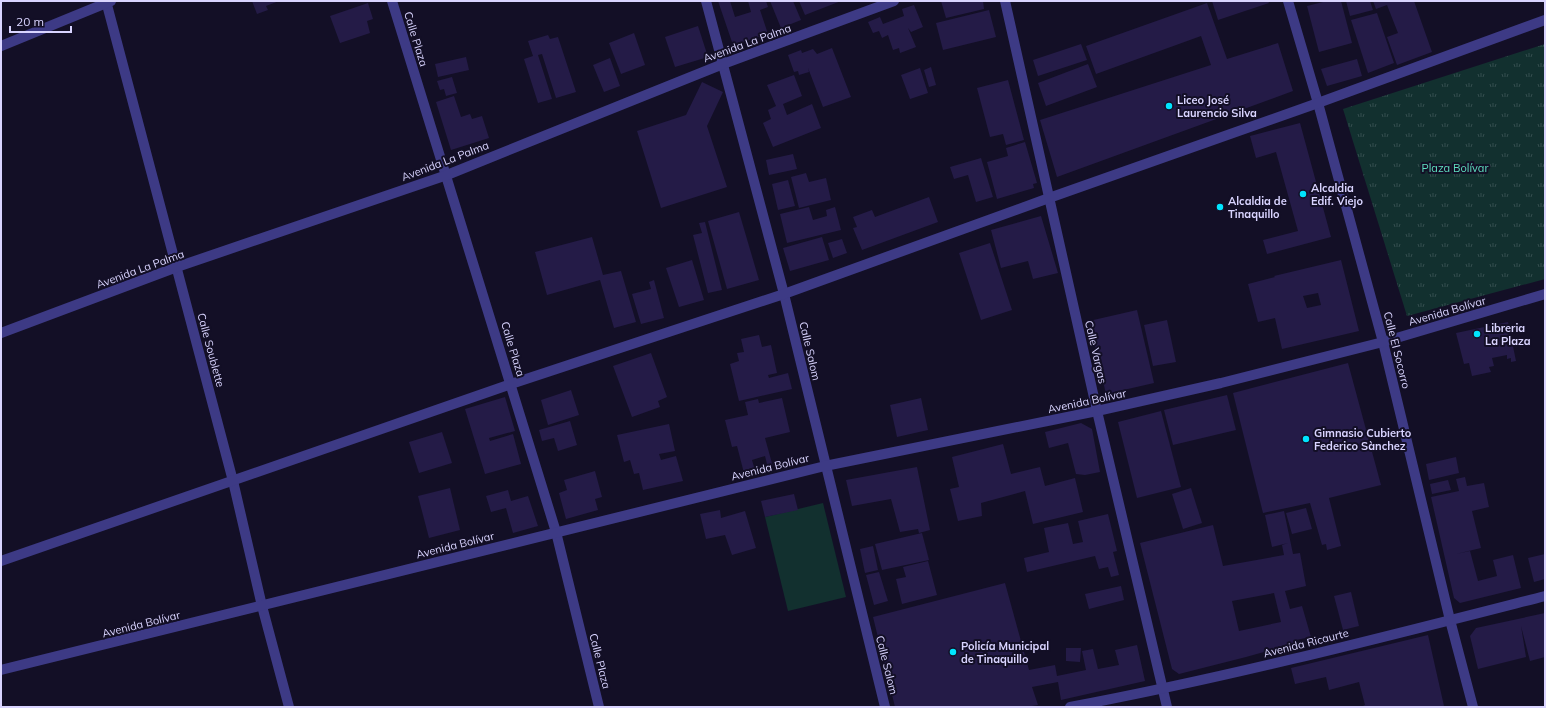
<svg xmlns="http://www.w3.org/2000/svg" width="1546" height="708" font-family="Mulish,sans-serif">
<defs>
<pattern id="grass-tufts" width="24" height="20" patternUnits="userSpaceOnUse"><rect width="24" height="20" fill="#12302f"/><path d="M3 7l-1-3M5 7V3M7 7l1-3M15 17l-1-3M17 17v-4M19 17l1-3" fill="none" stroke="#344d4e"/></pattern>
</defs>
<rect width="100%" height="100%" fill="#130f26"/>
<polygon fill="url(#grass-tufts)" points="1545,44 1545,279 1407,316 1343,109"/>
<polygon fill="#12302f" points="823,503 846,597 788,611 765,517"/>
<g fill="#241b47" fill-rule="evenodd">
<polygon points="252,1 279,1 266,6 268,10 257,14"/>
<polygon points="718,1 730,1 735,17 751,12 748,1 766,1 768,7 760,10 768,34 733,45"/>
<polygon points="770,1 793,1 801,20 781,28"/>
<polygon points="799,1 841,1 805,15"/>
<polygon points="941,1 983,1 984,9 946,18"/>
<polygon points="1212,1 1268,1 1269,3 1218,20"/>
<polygon points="1327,1 1341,1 1352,43 1319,52 1307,6"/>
<polygon points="1346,1 1370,1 1373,10 1350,16"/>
<polygon points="1373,1 1414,1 1432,52 1397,65 1387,37 1398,33 1387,5 1376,9"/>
<polygon points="368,3 373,19 367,21 370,33 340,43 330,16"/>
<polygon points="1207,3 1227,59 1278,43 1293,91 1057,177 1040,120 1211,65 1201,36 1096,74 1086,46"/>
<polygon points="914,5 923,27 911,32 908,28 916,47 900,53 899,48 893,50 888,35 882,38 879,31 873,33 868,22 880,17 883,24 904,16 902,9"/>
<polygon points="989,10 996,37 943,50 936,23"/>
<polygon points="1377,13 1394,63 1368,73 1351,20"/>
<polygon points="698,26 708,57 675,67 665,37"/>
<polygon points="634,33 645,65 621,74 609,43"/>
<polygon points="548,35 550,39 558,37 576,92 556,98 542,54 538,55 552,99 538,103 524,59 533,56 528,41"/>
<polygon points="1081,44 1087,60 1038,76 1033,60"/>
<polygon points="832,48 851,97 823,107 808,68 809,72 799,75 798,71 794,72 788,55 801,50 802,53 813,49 817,54"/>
<polygon points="466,57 469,70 438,77 435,64"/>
<polygon points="610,58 620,86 604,92 593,65"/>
<polygon points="1357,59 1362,76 1327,86 1321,69"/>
<polygon points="1088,64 1097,87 1046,106 1038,83"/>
<polygon points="931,67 936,85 929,87 924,70"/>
<polygon points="920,68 928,93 910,99 901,75"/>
<polygon points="794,75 802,96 783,104 787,115 812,104 821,128 773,147 763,123 771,119 768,110 776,106 767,85"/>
<polygon points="452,77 457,93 446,96 444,89 440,90 437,81"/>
<polygon points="1008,80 1024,140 1006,145 1003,134 990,137 977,88"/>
<polygon points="702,82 723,92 707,126 727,187 661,208 637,131 686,115"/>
<polygon points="454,96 461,117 470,114 472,119 482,116 489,138 451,150 436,102"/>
<polygon points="1300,123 1331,237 1267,254 1263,240 1298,231 1276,152 1256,158 1250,136"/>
<polygon points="1025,142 1037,183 1033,184 1034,188 997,199 987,162 1008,156 1006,148"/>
<polygon points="793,154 797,169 769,175 766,160"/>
<polygon points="981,158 993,197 976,202 968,175 954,179 950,167"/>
<polygon points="806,173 809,182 826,178 831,200 799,208 791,177"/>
<polygon points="788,180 795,206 778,210 772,184"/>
<polygon points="929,197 938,222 862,250 853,228 857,227 853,217 872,210 875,217"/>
<polygon points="809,207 813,220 827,216 826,210 835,207 841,230 787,243 780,214"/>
<polygon points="739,212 759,280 727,289 708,221"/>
<polygon points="1041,216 1058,273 1033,279 1028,261 1001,268 991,230"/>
<polygon points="705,222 722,290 708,293 693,235 702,233 699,223"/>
<polygon points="592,237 603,275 621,271 636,322 614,328 600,280 547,295 535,252"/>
<polygon points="822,237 829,260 790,271 783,248"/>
<polygon points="842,239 847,253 833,258 828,243"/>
<polygon points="990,243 1012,310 981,320 959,253"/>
<polygon points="692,260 704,300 679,307 666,268"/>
<path d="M1341 260 1359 331 1282 349 1275 318 1258 322 1248 284 1275 277 1274 276ZM1318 293 1321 305 1307 308 1303 296Z"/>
<polygon points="654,280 664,318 641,324 632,294 651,289 649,282"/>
<polygon points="1137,310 1154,383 1106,394 1089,321"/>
<polygon points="1167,320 1176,362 1153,366 1144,325"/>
<polygon points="1508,322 1516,361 1511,362 1511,358 1507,359 1507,355 1492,358 1494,366 1489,367 1491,372 1472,376 1469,363 1464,364 1456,333"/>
<polygon points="759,335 762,347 771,345 777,373 768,375 769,378 788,373 792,389 739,401 730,364 739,361 737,353 744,352 741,339"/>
<polygon points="651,353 667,397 658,401 660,407 632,417 613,366"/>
<polygon points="1348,363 1381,485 1329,498 1341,546 1327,550 1326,544 1322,545 1310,503 1263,513 1233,393"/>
<polygon points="571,390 579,415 548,425 541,400"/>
<polygon points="1227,395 1236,430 1173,445 1164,410"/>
<polygon points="505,397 515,431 489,438 490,441 513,434 521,464 485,474 465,409"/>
<polygon points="782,398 790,432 765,438 773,467 768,468 765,456 752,460 756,474 745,477 737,446 732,447 725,420 748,415 745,402 758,399 759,403"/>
<polygon points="921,398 928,430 897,437 890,405"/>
<polygon points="1161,411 1181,487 1137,498 1118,422"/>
<polygon points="570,421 577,445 558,451 554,438 542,441 539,430"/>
<polygon points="1081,423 1092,429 1100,472 1085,475 1076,474 1068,443 1049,448 1045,432"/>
<polygon points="669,424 675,451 659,454 661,460 676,456 683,481 643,490 639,473 634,474 630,460 624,462 617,435"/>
<polygon points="442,432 452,463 419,473 409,442"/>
<polygon points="1003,444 1011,474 1040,467 1045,486 1075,478 1083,512 1033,524 1025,491 981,503 982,516 958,521 950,489 959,487 952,457"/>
<polygon points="1456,457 1459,473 1429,480 1426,464"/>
<polygon points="917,467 930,530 919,533 918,529 900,532 891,499 852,506 846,480"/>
<polygon points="595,471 602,497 595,499 598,510 566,519 559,493 567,490 564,480"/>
<polygon points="1465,477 1467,486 1484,483 1489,507 1472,511 1481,548 1456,554 1470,551 1478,581 1497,576 1493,560 1513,555 1521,588 1460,603 1454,598 1431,497 1459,491 1456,479"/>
<polygon points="1448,480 1451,490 1432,494 1430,484"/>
<polygon points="450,488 460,530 429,538 418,496"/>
<polygon points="1191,488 1202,523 1183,529 1172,494"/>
<polygon points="508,490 511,501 528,496 538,526 513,533 506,508 491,512 486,496"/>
<polygon points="794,494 798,510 765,517 761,501"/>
<polygon points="1306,508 1312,529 1292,534 1286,513"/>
<polygon points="720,510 721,518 745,511 756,548 732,555 725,535 706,539 700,514"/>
<path d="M1284 511 1293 554 1300 553 1306 586 1285 591 1290 609 1302 606 1311 637 1296 640 1297 643 1246 657 1179 674 1172 669 1140 543 1213 525 1223 566 1284 555 1282 545 1288 543 1272 547 1265 515ZM1274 593 1281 622 1239 631 1232 601Z"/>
<polygon points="1108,514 1117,551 1113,552 1119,575 1111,577 1108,567 1099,569 1095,556 1027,572 1024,558 1049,552 1044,528 1068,523 1073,544 1083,542 1078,521"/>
<polygon points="922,533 929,560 882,570 875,544"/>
<polygon points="873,546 878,570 865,573 860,549"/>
<polygon points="1545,554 1545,579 1534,582 1528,558"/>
<polygon points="928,561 937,595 902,604 896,579 906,577 903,567"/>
<polygon points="879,572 888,601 874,605 866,575"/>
<polygon points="1005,583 1029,670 1055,665 1057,676 1086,670 1082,651 1093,649 1098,669 1119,665 1115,650 1137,645 1145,681 1061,700 1058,682 1032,687 1038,705 1026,707 895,707 873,617"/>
<polygon points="1121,586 1124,600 1089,609 1085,594"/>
<polygon points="1351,592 1359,626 1343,630 1334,596"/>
<polygon points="1545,613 1545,657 1530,661 1521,626 1526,657 1478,669 1470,636 1476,628"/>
<polygon points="1428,635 1444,706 1361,707 1365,705 1359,682 1329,690 1326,677 1295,684 1291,668"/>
<polygon points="1066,648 1081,648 1080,662 1066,661"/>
</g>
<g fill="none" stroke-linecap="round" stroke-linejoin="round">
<g stroke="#3d3a85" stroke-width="10">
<polyline points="106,1 233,481 262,606 289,707"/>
<polyline points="392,1 556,532 599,707"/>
<polyline points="706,1 784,294 885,707"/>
<polyline points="1005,1 1097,411 1167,707"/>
<polyline points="1288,1 1318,103 1383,342 1450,620 1473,707"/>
<polyline points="1,46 111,1"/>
<polyline points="1,333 177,267 447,175 723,64 894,1"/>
<polyline points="1,561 511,384 784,294 1049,198 1318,103 1545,20"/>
<polyline points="1,670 825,466 1097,411 1221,383 1383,342 1545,294"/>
<path d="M1070 707C1230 677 1388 636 1545 596"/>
</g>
</g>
<g fill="#00e5ff" stroke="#130f26" stroke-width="1.5">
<circle cx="1169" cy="106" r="4"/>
<circle cx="1303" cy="194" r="4"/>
<circle cx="1220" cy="207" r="4"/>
<circle cx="1477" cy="334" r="4"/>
<circle cx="1306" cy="439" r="4"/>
<circle cx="953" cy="652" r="4"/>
</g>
<g text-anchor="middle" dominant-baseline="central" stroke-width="4" stroke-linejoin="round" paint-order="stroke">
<g font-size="11" fill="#d9d4ff" stroke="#130f26">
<text transform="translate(416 39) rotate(73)">Calle Plaza</text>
<text transform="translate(747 43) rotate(-20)">Avenida La Palma</text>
<text transform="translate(445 161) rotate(-21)">Avenida La Palma</text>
<text transform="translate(140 269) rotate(-20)">Avenida La Palma</text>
<text transform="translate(1447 311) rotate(-16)">Avenida Bolívar</text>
<text transform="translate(513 349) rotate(73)">Calle Plaza</text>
<text transform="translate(211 350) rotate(75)">Calle Soublette</text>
<text transform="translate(1397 350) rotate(76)">Calle El Socorro</text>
<text transform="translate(810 351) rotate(77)">Calle Salom</text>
<text transform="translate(1096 352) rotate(77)">Calle Vargas</text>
<text transform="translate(1087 401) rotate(-12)">Avenida Bolívar</text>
<text transform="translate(770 467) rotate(-14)">Avenida Bolívar</text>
<text transform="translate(455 545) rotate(-14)">Avenida Bolívar</text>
<text transform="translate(141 624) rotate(-14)">Avenida Bolívar</text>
<text transform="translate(1306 643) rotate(-14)">Avenida Ricaurte</text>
<text transform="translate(600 661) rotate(76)">Calle Plaza</text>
<text transform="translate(887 665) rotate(76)">Calle Salom</text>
</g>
<g font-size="11" font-weight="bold" fill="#d9d4ff" stroke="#130f26" text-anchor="start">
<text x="1177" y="100">Liceo José<tspan x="1177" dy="13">Laurencio Silva</tspan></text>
<text x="1311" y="188">Alcaldia<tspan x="1311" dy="13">Edif. Viejo</tspan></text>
<text x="1228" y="201">Alcaldia de<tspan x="1228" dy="13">Tinaquillo</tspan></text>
<text x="1485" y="328">Libreria<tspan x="1485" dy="13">La Plaza</tspan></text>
<text x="1314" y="433">Gimnasio Cubierto<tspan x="1314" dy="13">Federico Sànchez</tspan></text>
<text x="961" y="646">Policía Municipal<tspan x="961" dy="13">de Tinaquillo</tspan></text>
</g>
<g font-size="11" fill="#5fe0c0" stroke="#130f26">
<text x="1455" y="168">Plaza Bolívar</text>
</g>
</g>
<rect width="1546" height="708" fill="none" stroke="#d9d4ff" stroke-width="4"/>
<path d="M10 26v6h61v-6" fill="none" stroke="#d9d4ff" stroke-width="2"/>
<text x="16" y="26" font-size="12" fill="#d9d4ff" stroke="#130f26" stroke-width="3" paint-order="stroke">20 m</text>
</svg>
